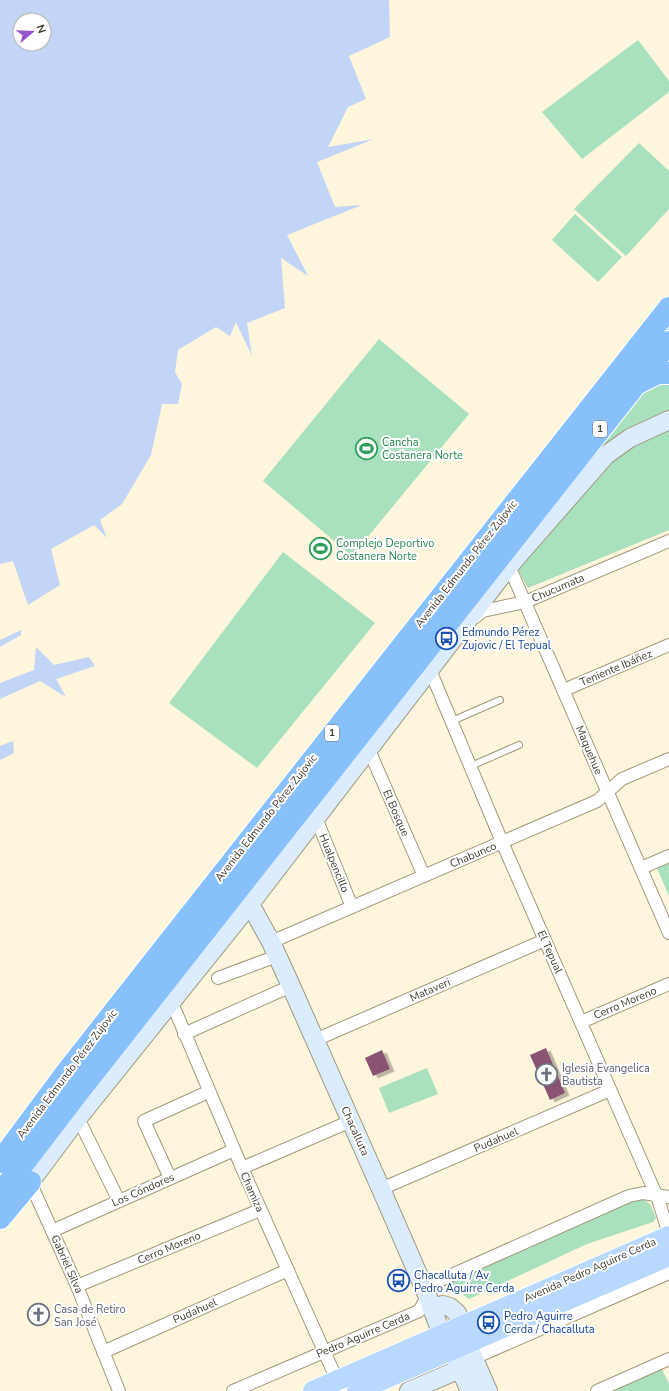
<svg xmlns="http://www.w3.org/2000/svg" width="669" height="1391" font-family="'Nunito Sans',sans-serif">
<defs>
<filter id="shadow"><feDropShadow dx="4.5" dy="2.5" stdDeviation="0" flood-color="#0004"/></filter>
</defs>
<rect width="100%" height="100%" fill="#fdf6dd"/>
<g fill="#a9e0be">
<polygon points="638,40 669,81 669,92 582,159 542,112"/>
<polygon points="639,143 669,171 669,209 626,256 574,209"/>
<polygon points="575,214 622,257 598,282 552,240"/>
<polygon points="669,319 669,332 657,348 669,377 669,530 528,588 517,568"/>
<polygon points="379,339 469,414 352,556 263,481"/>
<polygon points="283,552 375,623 257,768 169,703"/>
<polygon points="669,863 669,896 657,868"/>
<polygon points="427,1068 438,1094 389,1113 379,1088"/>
<polygon points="643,1199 650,1204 656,1218 653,1222 587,1244 469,1299 458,1291 443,1285 449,1280 632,1201"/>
<polygon points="662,1369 669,1384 669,1391 612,1391"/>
</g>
<g fill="#c2d5f7" fill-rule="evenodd">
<path d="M0 0H389L390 37 349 56 366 99 348 107 328 147 374 139 317 162 335 207 362 205 287 235 308 276 281 258 285 308 247 323 252 356 236 322 230 336 216 327 178 350 175 372 182 384 178 404H162L151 455 122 504 100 520 107 538 94 525 51 549 60 585 28 605 13 561 0 564ZM20 20H44V44H20Z"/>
<polygon points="21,630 21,635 0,647 0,640"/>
<polygon points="36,647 54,665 89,657 95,666 56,679 66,697 40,681 0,699 0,683 34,670"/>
<polygon points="13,741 14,753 0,760 0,746"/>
</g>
<g fill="#8a5372" filter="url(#shadow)">
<polygon points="546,1048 565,1093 550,1100 530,1055"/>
<polygon points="382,1050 390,1069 373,1076 365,1058"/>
</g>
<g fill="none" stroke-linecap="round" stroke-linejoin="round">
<defs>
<g id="lane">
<polyline points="452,721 500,700"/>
<polyline points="471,766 519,745"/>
</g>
<g id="street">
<polyline points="509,566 669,933"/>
<polyline points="474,618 483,611 525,602 669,541"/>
<polyline points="430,670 502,842 658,1199 669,1234"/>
<polyline points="564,690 669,645"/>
<polyline points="369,750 424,876"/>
<polyline points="316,818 352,907"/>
<polyline points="641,868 669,856"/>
<polyline points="271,942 597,801 622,779 669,759"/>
<polyline points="218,978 277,956"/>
<polyline points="172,1003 242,1168 337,1380"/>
<polyline points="581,1022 669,984"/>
<polyline points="184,1034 291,986"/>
<polyline points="315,1040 545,940"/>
<polyline points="78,1118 119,1201"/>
<polyline points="242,1168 351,1121"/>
<polyline points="170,1178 144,1121 208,1092"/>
<polyline points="30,1182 77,1286 119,1391"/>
<polyline points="381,1189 610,1090"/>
<polyline points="52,1231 234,1150"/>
<polyline points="77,1286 260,1210"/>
<polyline points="103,1352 288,1270"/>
<polyline points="474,1358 669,1273"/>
<polyline points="233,1391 419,1311 436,1282 629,1196 643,1193 669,1197"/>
<polyline points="597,1391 669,1359"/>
</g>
<g id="secondary">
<polyline points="250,904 271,942 291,986 381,1189 428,1297 442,1335 452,1351 470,1391"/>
<polyline points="30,1182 78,1118 250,904 509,566 606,455 630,438 669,420"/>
<polyline points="431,1308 443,1305 450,1307 457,1313 468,1345 488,1391"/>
<polyline points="409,1391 460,1369"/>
</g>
<g id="primary">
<polyline points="313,1391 669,1236"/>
<polyline points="357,1391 669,1256"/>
</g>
<g id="highway">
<polyline points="638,383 658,373 669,373"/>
<polyline points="0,1162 66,1073 158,956 669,308"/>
<polyline points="0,1194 79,1091 669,342"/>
<polyline points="0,1218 30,1182"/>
</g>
</defs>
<use href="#lane" stroke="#a1987b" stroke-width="8"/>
<use href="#street" stroke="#a1987b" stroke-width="14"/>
<use href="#secondary" stroke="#a1987b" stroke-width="20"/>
<use href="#primary" stroke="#fff" stroke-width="22"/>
<use href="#highway" stroke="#fff" stroke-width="24"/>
<use href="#lane" stroke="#fff" stroke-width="6"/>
<use href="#street" stroke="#fff" stroke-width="12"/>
<use href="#secondary" stroke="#dbecfe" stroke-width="18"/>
<use href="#primary" stroke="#b8d9fd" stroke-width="20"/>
<use href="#highway" stroke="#88c0fb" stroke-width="22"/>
</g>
<defs>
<symbol id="stadium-ring" viewBox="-11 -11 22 22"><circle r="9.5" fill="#fff" stroke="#2e9e5b" stroke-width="1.5"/><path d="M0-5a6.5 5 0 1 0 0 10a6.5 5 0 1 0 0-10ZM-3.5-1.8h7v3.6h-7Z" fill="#2e9e5b"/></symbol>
<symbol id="bus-ring" viewBox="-11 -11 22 22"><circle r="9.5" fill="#fff" stroke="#1a4fb4" stroke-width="1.5"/><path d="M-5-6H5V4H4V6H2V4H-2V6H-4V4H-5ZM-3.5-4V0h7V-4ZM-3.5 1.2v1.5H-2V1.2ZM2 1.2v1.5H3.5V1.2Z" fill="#1a4fb4"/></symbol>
<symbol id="church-ring" viewBox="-11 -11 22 22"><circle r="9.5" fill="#fff" stroke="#6b7280" stroke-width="1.5"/><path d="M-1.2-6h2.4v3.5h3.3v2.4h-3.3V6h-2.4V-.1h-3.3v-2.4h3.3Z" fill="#6b7280"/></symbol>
</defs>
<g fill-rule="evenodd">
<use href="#stadium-ring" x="354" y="436" width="25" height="25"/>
<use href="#stadium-ring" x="308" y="536" width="25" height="25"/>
<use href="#bus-ring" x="434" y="626" width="25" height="25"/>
<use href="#church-ring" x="534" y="1062" width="25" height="25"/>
<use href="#bus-ring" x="386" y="1268" width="25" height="25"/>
<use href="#church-ring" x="26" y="1302" width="25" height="25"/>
<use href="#bus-ring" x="476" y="1310" width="25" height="25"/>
</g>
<g text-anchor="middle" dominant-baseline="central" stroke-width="4" stroke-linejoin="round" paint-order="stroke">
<g fill="#fff" stroke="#79766e" stroke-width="1">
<rect x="593" y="421" width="14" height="16" rx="3"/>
<rect x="325" y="725" width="14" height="16" rx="3"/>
</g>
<g font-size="10" font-weight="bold" fill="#403c30">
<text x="600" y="429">1</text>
<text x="332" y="733">1</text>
</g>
<g font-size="11" fill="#27864d" stroke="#fff" text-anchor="start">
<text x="382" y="442">Cancha<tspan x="382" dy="13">Costanera Norte</tspan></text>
<text x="336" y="543">Complejo Deportivo<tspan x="336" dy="13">Costanera Norte</tspan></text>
</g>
<g font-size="11" fill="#403c30" stroke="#fff">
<text transform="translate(466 564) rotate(-52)">Avenida Edmundo Pérez Zujovic</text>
<text transform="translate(558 588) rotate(-23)">Chucumata</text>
<text transform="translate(616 668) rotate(-23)">Teniente Ibáñez</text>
<text transform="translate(589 750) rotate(67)">Maquehue</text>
<text transform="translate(396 813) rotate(66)">El Bosque</text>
<text transform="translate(266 818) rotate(-52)">Avenida Edmundo Pérez Zujovic</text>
<text transform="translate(473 855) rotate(-23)">Chabunco</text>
<text transform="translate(334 863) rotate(68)">Hualpencillo</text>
<text transform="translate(550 952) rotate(66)">El Tepual</text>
<text transform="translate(430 990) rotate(-24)">Mataveri</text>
<text transform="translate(625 1003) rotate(-23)">Cerro Moreno</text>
<text transform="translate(67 1074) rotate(-53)">Avenida Edmundo Pérez Zujovic</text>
<text transform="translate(355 1131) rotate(66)">Chacalluta</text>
<text transform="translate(496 1140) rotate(-23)">Pudahuel</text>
<text transform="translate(143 1190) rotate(-24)">Los Cóndores</text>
<text transform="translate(252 1192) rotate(66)">Chamiza</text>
<text transform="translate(169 1248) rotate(-23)">Cerro Moreno</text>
<text transform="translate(67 1264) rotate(66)">Gabriel Silva</text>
<text transform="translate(590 1270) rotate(-24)">Avenida Pedro Aguirre Cerda</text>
<text transform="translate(195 1311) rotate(-24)">Pudahuel</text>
<text transform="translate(363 1335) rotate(-23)">Pedro Aguirre Cerda</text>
</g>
<g font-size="11" fill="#164399" stroke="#fff" text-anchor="start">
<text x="462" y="632">Edmundo Pérez<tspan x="462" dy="13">Zujovic / El Tepual</tspan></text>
<text x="414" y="1275">Chacalluta / Av<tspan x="414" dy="13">Pedro Aguirre Cerda</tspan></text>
<text x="504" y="1316">Pedro Aguirre<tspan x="504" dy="13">Cerda / Chacalluta</tspan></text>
</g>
<g font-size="11" fill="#5b616d" stroke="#fff" text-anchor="start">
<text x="562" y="1068">Iglesia Evangelica<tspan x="562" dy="13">Bautista</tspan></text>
<text x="54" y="1309">Casa de Retiro<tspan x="54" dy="13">San José</tspan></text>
</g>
</g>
<g transform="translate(32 32) rotate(71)"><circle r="19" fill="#ffffff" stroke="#b3b1ac"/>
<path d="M0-3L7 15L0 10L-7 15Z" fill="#9753c8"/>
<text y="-6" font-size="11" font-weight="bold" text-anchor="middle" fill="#403c30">N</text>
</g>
</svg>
